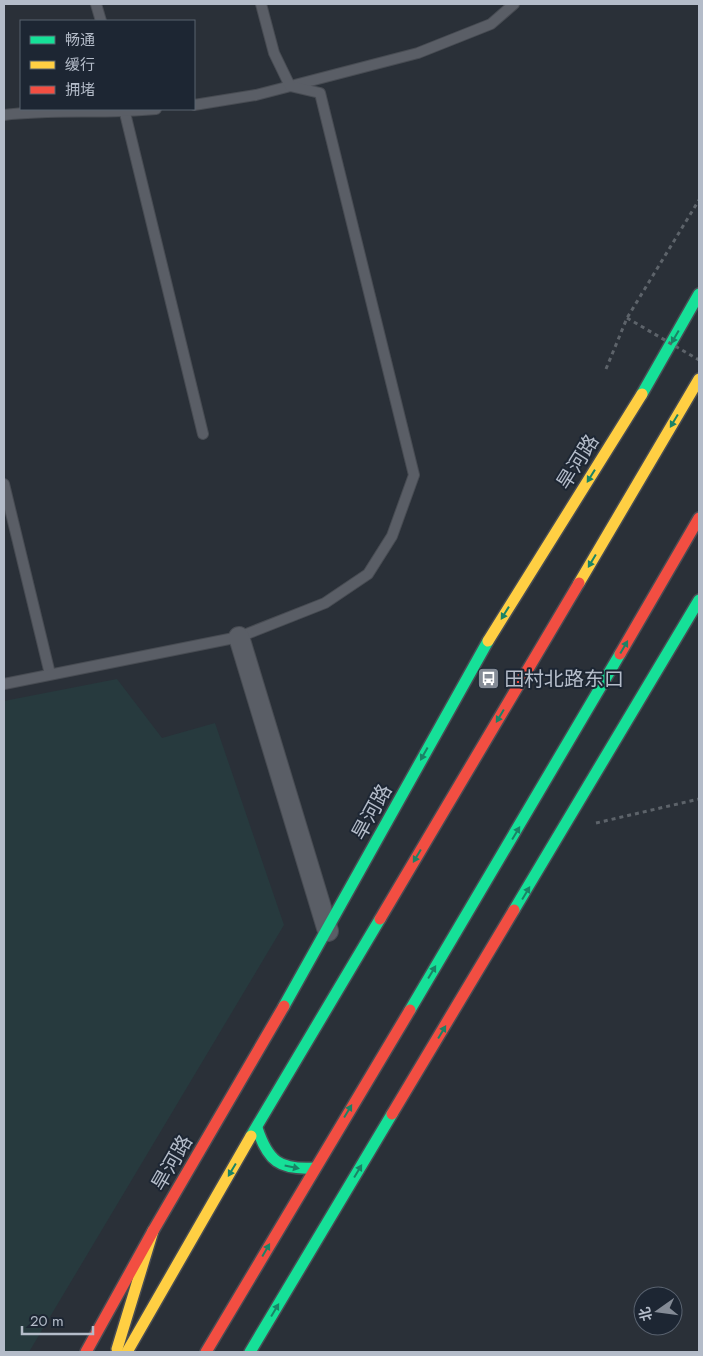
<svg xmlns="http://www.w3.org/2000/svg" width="703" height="1356" font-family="Jost,'Noto Sans SC',sans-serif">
<rect width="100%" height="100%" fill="#2a3038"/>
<polygon fill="#273a3e" points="117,679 162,738 215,723 284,925 29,1352 4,1352 4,701"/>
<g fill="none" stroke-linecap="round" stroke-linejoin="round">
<defs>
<g id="lane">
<polyline points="96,4 101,21"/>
<polyline points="194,105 256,95 418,53 491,24 514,4"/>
<polyline points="124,109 203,434"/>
<path d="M4 115C54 109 105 114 156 109"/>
<polyline points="4,484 50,674"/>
<polyline points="4,684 239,637 325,603 368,574 392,536 414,475 320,93 290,86 274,53 261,4"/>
</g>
<polyline id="street" points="239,637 328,931"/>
<g id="fast">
<polyline points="642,394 699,294"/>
<polyline points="514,910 699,600"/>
<polyline points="284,1006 488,641"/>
<polyline points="410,1010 620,654"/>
<path d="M257 1128C268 1161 279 1170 314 1168"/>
<polyline points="251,1136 380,919"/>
<polyline points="250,1352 392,1114"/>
</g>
<g id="slow">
<polyline points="579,583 699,379"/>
<polyline points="488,641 642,394"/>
<polyline points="117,1349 153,1231"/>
<polyline points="127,1352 251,1136"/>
</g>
<g id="jam">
<polyline points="620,654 699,518"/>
<polyline points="380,919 579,583"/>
<polyline points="392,1114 514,910"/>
<polyline points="86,1352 153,1231 284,1006"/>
<polyline points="206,1352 410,1010"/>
</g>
</defs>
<use href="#lane" stroke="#484c53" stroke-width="12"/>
<use href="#street" stroke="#484c53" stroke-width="22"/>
<use href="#fast" stroke="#484c53" stroke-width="14"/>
<use href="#slow" stroke="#484c53" stroke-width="14"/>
<use href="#jam" stroke="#484c53" stroke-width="14"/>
<g stroke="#5d636a" stroke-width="3" stroke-dasharray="4 4" stroke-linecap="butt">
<polyline points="606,369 627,318 699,200"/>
<polyline points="596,823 699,799"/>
</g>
<use href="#lane" stroke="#5a5e66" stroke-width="10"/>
<use href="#street" stroke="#5a5e66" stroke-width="20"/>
<use href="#fast" stroke="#16e098" stroke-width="11"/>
<use href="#slow" stroke="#ffcf43" stroke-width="11"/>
<use href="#jam" stroke="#f24e42" stroke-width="11"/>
<polyline stroke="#5d636a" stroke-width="3" stroke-dasharray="4 4" stroke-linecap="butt" points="627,318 699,360"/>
</g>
<defs><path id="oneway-solid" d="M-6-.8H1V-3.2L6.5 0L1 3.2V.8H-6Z" transform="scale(1.25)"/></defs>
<g fill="#1a8366">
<use href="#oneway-solid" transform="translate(675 337) rotate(120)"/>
<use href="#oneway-solid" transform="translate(674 421) rotate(121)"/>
<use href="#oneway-solid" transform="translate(591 476) rotate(122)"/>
<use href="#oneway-solid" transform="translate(592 561) rotate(121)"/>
<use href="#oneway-solid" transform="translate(505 613) rotate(122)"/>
<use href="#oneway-solid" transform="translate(624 647) rotate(-60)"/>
<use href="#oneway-solid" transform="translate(500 716) rotate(121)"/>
<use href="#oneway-solid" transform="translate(424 754) rotate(119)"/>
<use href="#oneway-solid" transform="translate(516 833) rotate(-59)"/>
<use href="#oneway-solid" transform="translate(417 856) rotate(121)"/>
<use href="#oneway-solid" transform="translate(526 893) rotate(-59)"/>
<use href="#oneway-solid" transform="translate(432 972) rotate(-59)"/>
<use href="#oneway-solid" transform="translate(442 1032) rotate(-59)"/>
<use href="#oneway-solid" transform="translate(348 1111) rotate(-59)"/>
<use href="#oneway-solid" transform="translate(292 1167) rotate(12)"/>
<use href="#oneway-solid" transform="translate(232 1170) rotate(121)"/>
<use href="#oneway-solid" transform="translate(358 1171) rotate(-59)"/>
<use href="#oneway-solid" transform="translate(266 1250) rotate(-60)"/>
<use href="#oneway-solid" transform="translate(275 1310) rotate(-59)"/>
</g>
<defs>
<symbol id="bus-square" viewBox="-11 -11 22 22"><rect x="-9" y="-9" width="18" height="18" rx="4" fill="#848b96" stroke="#1d2633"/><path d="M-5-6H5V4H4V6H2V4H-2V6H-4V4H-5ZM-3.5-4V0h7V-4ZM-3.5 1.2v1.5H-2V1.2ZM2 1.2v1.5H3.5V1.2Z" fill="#fff"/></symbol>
</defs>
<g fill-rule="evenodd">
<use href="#bus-square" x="476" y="666" width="25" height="25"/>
</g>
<g text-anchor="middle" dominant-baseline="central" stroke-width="4" stroke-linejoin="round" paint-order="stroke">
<g font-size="20" fill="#b4bcc9" stroke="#1d2633">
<text transform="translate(578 462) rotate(-58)">旱河路</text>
<text transform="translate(372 812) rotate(-61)">旱河路</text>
<text transform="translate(172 1163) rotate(-60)">旱河路</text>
</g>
<g font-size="20" fill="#b4bcc9" stroke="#1d2633" text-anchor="start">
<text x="504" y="679">田村北路东口</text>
</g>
</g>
<rect width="703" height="1356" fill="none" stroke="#b4bcc9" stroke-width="10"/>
<rect x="20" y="20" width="175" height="90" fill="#1d2633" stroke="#59626f"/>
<rect x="30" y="36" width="25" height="8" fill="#16e098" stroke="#59626f"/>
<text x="65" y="45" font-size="15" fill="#b4bcc9">畅通</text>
<rect x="30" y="61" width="25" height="8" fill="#ffcf43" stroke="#59626f"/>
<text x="65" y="70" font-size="15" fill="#b4bcc9">缓行</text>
<rect x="30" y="86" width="25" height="8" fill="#f24e42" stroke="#59626f"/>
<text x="65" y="95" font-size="15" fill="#b4bcc9">拥堵</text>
<g transform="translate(658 1311) rotate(256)"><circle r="24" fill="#1d2633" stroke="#59626f"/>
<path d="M0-4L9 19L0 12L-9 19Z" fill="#848b96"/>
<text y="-8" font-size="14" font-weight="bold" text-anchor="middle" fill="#b4bcc9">北</text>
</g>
<path d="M22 1326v8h71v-8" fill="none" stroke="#b4bcc9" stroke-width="2.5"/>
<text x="30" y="1326" font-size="15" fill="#b4bcc9" stroke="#1d2633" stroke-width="4" paint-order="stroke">20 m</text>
</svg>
